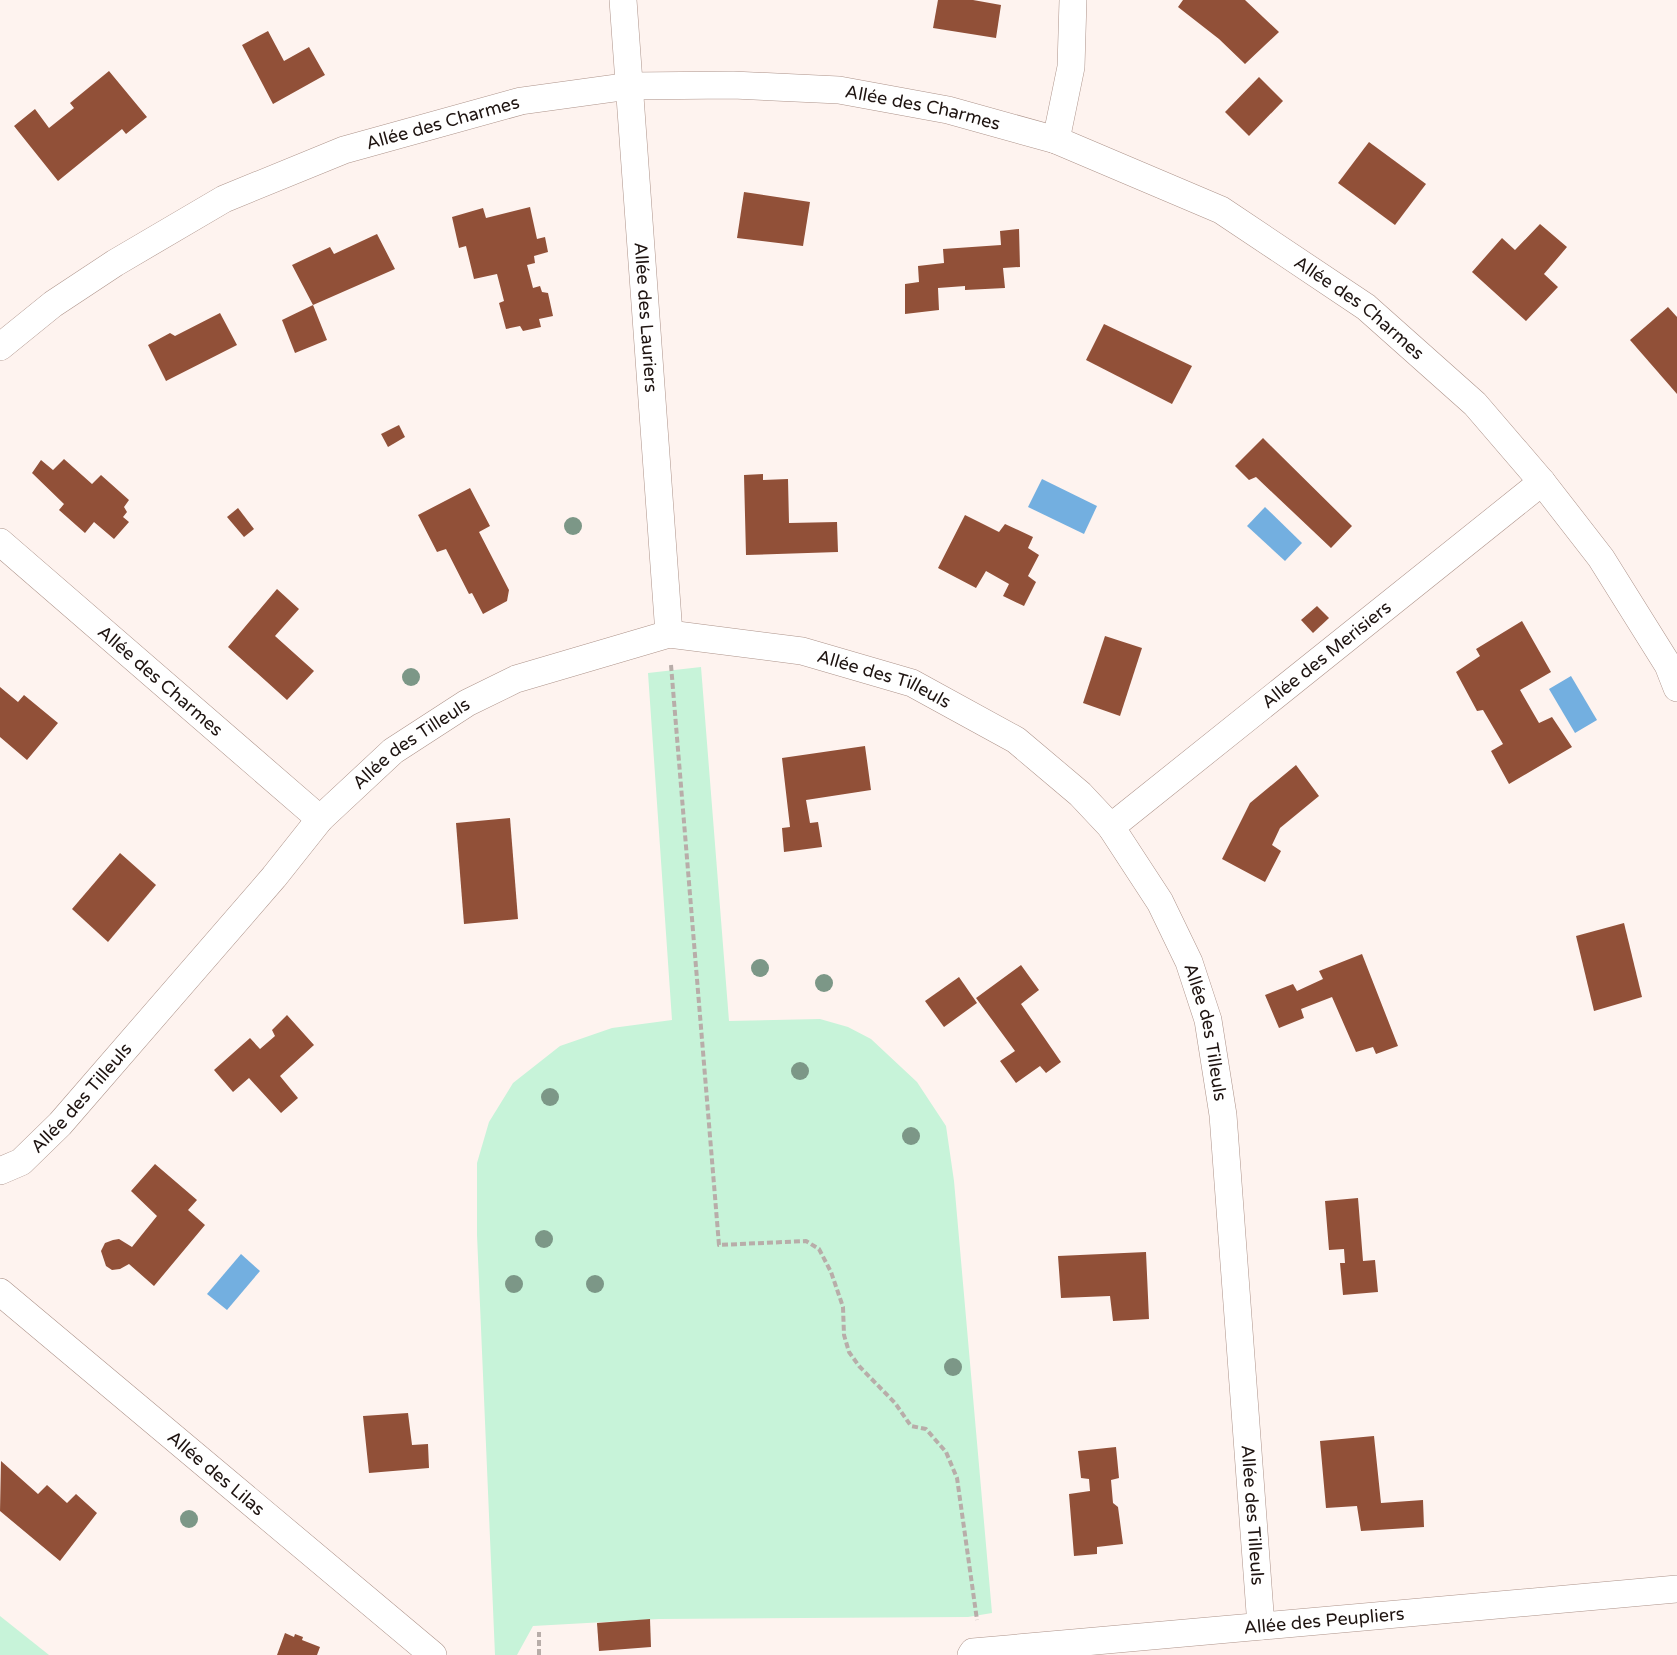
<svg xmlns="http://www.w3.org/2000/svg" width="1677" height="1655" font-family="'Varela Round',sans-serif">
<rect width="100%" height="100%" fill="#fef3ef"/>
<g fill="#c7f3d9">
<polygon points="701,667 729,1021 820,1019 848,1027 871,1039 917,1082 946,1126 954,1181 992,1613 968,1617 659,1619 533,1626 517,1655 495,1655 477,1235 477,1163 489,1122 513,1083 560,1046 612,1028 672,1020 648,673"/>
<polygon points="0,1616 49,1655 0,1655"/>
</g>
<g fill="#73afe0">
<polygon points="1042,479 1097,506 1084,534 1028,507"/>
<polygon points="1265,507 1302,543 1285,561 1247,526"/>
<polygon points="1571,676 1597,720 1575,733 1549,689"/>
<polygon points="241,1254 260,1271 227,1310 207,1294"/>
</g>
<g fill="#915038">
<polygon points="938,0 973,0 1001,5 996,38 933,28"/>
<polygon points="1183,0 1245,0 1279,32 1245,64 1219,39 1178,7"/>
<polygon points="268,31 284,61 309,47 325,75 273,104 242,45"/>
<polygon points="109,71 147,117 126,134 122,129 58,181 14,126 35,109 49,128 74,108 70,103"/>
<polygon points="1259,77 1283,101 1249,136 1225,112"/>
<polygon points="1369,142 1426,184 1395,225 1338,183"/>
<polygon points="744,192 810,202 803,246 737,238"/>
<polygon points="530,207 537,239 545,237 548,252 534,256 535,263 527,265 533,288 540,286 542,292 548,293 553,316 539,319 541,327 523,331 520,326 506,329 499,303 504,301 497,274 474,279 466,246 459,248 452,217 483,208 486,218"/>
<polygon points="1540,224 1567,247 1544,274 1558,287 1526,321 1472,272 1502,238 1515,250"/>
<polygon points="1019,229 1020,267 1003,268 1005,288 965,290 965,286 938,288 939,310 905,314 905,284 919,282 918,266 944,263 943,249 1001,245 1000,231"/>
<polygon points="377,234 395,269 313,305 292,265 330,247 334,254"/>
<polygon points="313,305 327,340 295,353 282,320"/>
<polygon points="1668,307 1677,317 1677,394 1630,340"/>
<polygon points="220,313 237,345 166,381 148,345 170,333 175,336"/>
<polygon points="1104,324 1192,366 1172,404 1086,360"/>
<polygon points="399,425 405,437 388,447 381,434"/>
<polygon points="1263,438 1352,526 1331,548 1256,477 1249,480 1235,466"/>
<polygon points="64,459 92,484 101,475 129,500 124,507 127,512 123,517 129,522 114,539 94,522 85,533 59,510 64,504 32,473 41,460 53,470"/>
<polygon points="763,474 763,480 788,479 789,523 837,522 838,552 746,555 744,475"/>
<polygon points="470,488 490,526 479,532 509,590 507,601 483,614 472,593 469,594 446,549 437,552 418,515"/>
<polygon points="238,508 254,529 244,537 227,517"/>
<polygon points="965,515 999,532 1005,524 1033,537 1028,548 1039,555 1028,576 1036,582 1024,606 1003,596 1009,584 986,571 976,588 938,568"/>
<polygon points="277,589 299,609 275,636 314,671 287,700 228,647"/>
<polygon points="1317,606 1329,618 1313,633 1301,620"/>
<polygon points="1522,621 1551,672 1520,690 1539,723 1552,717 1572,747 1509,784 1491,751 1503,744 1483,710 1477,711 1456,672 1480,656 1476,649"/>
<polygon points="1105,636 1142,648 1120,716 1083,703"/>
<polygon points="0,687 18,702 24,695 58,723 27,760 0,737"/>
<polygon points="865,746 871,790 806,800 810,823 818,822 822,847 784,852 782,828 790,827 782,758"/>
<polygon points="1296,765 1319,796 1280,828 1272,845 1281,851 1265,882 1222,859 1250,803"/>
<polygon points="510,818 518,919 464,924 456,823"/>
<polygon points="120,853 156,885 108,942 72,909"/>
<polygon points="1624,923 1642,997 1594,1011 1576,936"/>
<polygon points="1362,954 1398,1046 1376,1054 1373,1047 1356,1052 1332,997 1301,1009 1304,1018 1279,1028 1265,995 1293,984 1297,991 1323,979 1319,971"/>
<polygon points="1021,965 1039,990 1021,1004 1061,1062 1046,1073 1040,1066 1016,1083 1000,1061 1015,1051 976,998"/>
<polygon points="959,977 977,1003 944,1027 925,1001"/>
<polygon points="287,1015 314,1045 280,1076 298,1098 281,1113 249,1078 233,1092 214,1070 250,1038 260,1049 275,1036 272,1030"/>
<polygon points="155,1164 197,1200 188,1210 205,1225 154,1286 129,1264 120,1269 112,1270 106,1266 101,1251 105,1243 113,1240 119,1239 132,1247 157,1216 131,1191"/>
<polygon points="1358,1198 1363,1261 1375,1260 1378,1292 1343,1295 1340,1263 1345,1263 1344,1249 1329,1250 1325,1201"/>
<polygon points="1146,1252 1149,1319 1113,1321 1110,1296 1061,1298 1058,1256"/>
<polygon points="408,1413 412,1445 428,1444 429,1468 369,1473 363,1416"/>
<polygon points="1374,1436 1381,1503 1423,1500 1424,1527 1361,1531 1357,1506 1326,1508 1320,1441"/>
<polygon points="1116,1447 1119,1478 1111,1480 1113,1503 1118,1507 1123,1544 1097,1547 1097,1554 1074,1556 1069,1494 1090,1491 1089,1479 1081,1478 1078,1451"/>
<polygon points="1,1461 38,1494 47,1485 67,1503 76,1494 97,1513 60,1561 0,1511"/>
<polygon points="650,1619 651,1647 599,1651 597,1623"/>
<polygon points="285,1633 294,1637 295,1634 303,1637 302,1640 320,1647 317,1655 277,1655"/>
</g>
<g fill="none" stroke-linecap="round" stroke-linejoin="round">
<defs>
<g id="street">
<path id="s1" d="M623 0 669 634"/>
<polyline points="1056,140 1071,67 1073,0"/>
<path id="s2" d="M0 347 53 304 115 263 224 199 344 150 521 101 630 86 733 85 839 90 948 110 1056 140 1221 210 1366 307 1475 404 1542 482 1601 558 1668 665 1677 688"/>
<path id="s3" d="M0 542 320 819"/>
<path id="s4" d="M1111 827 1542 482"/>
<path id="s5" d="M0 1171 21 1162 60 1124 274 877 320 819 393 751 467 703 516 679 669 634 802 651 912 683 1016 740 1080 794 1111 827 1160 902 1189 962 1208 1020 1223 1115 1261 1626"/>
<path id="s6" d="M0 1292 433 1655"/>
<path id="s7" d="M971 1655 973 1652 1677 1589"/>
</g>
</defs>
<use href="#street" stroke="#ad938a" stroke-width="28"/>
<g stroke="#b8ada9" stroke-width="4" stroke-dasharray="6 3" stroke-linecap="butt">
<polyline points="671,665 719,1245 806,1241 819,1249 831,1272 843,1307 844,1335 849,1352 859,1366 895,1403 911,1426 926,1429 946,1452 957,1478 977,1620"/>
<polyline points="539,1655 539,1632"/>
</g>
<use href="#street" stroke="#fff" stroke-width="27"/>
</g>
<g fill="#7c9787">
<circle cx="573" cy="526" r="9"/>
<circle cx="411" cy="677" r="9"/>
<circle cx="760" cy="968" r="9"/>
<circle cx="824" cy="983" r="9"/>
<circle cx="800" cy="1071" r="9"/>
<circle cx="550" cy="1097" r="9"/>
<circle cx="911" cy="1136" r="9"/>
<circle cx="544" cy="1239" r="9"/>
<circle cx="514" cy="1284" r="9"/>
<circle cx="595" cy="1284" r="9"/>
<circle cx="953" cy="1367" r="9"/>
<circle cx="189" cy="1519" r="9"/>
</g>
<g text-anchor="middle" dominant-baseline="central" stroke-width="6" stroke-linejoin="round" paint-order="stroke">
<g font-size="18" fill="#1e1411" stroke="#fef3ef">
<text stroke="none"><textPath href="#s2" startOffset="987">Allée des Charmes</textPath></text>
<text stroke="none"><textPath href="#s2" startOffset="501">Allée des Charmes</textPath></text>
<text stroke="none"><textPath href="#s2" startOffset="1473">Allée des Charmes</textPath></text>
<text stroke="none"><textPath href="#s1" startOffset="318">Allée des Lauriers</textPath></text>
<text stroke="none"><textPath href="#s4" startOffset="276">Allée des Merisiers</textPath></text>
<text stroke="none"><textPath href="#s5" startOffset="1101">Allée des Tilleuls</textPath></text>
<text stroke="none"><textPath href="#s3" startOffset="212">Allée des Charmes</textPath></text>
<text stroke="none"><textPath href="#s5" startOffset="597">Allée des Tilleuls</textPath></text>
<text stroke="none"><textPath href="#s5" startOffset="1605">Allée des Tilleuls</textPath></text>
<text stroke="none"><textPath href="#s5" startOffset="111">Allée des Tilleuls</textPath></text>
<text stroke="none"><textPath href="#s6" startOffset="282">Allée des Lilas</textPath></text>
<text stroke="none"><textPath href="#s5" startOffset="2091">Allée des Tilleuls</textPath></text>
<text stroke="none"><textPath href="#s7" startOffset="356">Allée des Peupliers</textPath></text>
</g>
</g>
</svg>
